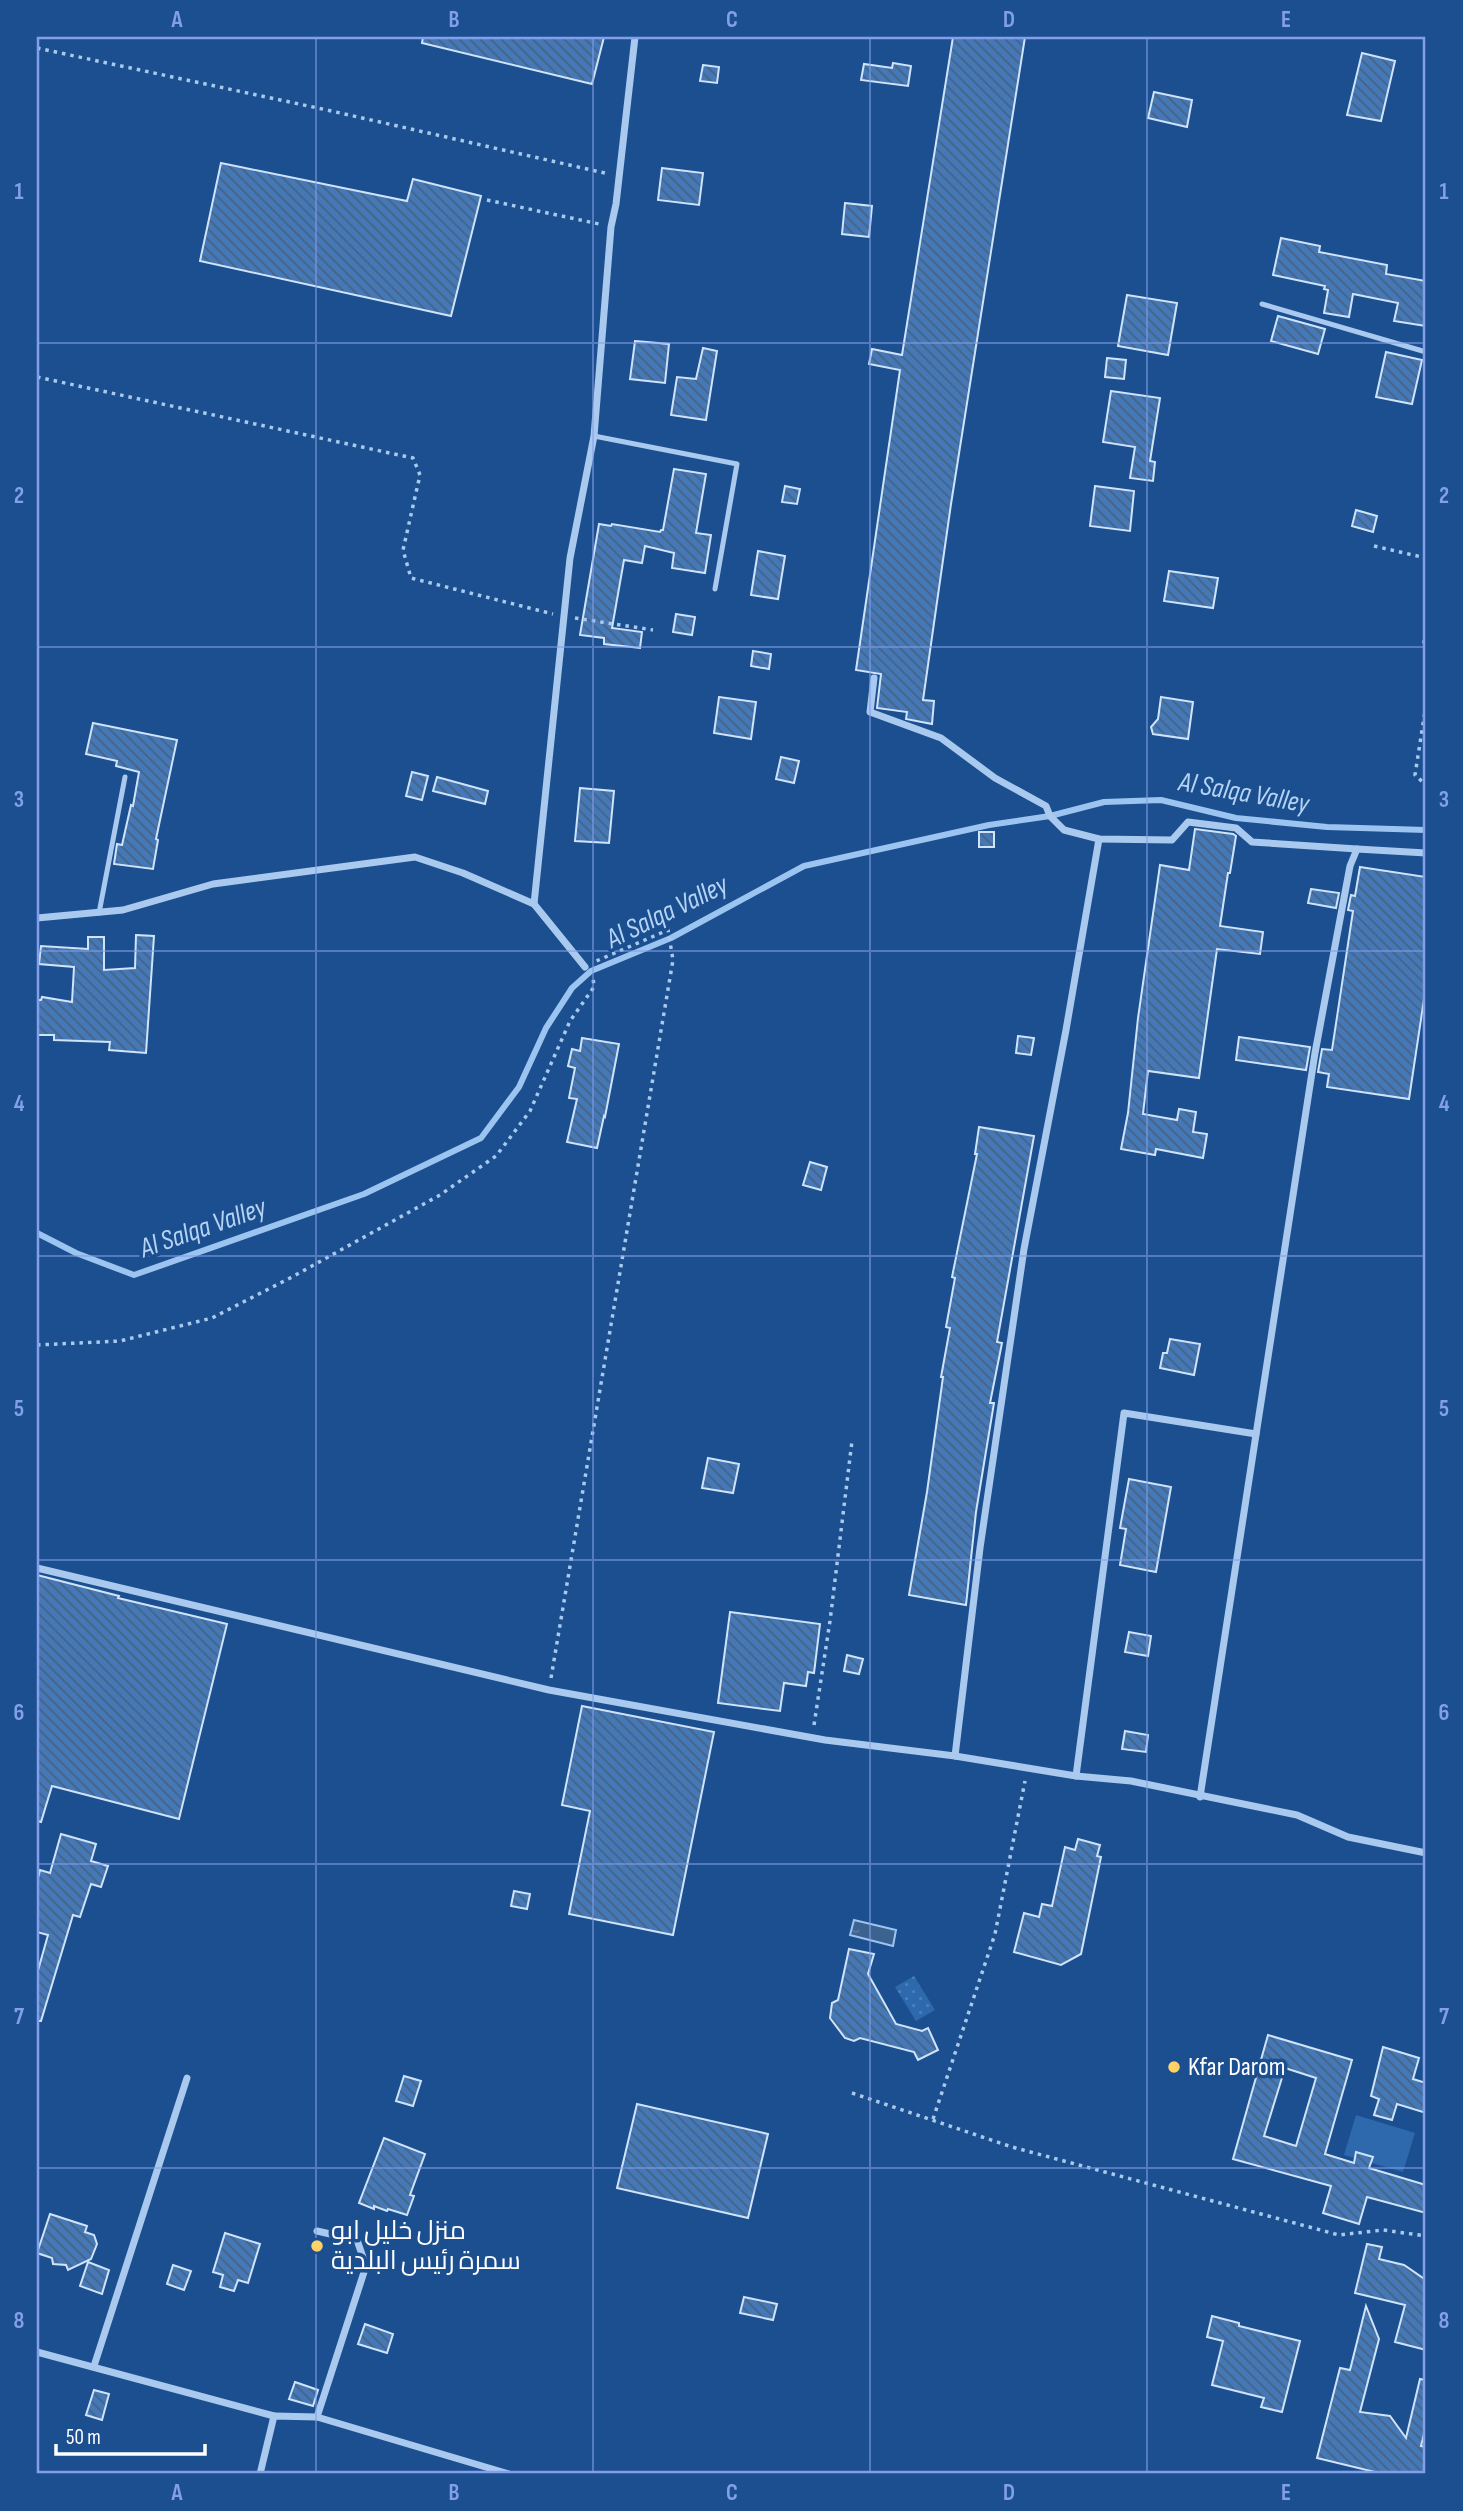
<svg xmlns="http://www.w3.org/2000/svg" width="1463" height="2511" font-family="'Sofia Sans Condensed',Cairo,sans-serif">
<defs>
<pattern id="grass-dots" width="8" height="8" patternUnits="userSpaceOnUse" patternTransform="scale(1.75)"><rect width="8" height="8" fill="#2e69ad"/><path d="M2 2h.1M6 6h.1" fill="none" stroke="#4d80b9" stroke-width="1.8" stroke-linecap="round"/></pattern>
<pattern id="water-ripples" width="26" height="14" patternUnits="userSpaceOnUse" patternTransform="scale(1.75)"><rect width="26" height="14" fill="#3c6290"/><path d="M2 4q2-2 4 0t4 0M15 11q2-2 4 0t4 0" fill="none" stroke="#597aa1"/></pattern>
<pattern id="building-back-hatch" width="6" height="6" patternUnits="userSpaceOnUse" patternTransform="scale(1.75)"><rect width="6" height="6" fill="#4478b7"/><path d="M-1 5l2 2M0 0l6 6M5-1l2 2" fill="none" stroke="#486282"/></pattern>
</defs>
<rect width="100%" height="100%" fill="#1b4f8f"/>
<polygon fill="url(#grass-dots)" points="914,1976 935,2010 916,2021 895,1987"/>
<polygon fill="#2e69ad" points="1356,2115 1415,2133 1403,2172 1344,2155"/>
<polygon fill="url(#water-ripples)" stroke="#9cc4f0" stroke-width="2" points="854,1920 896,1930 893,1946 850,1935"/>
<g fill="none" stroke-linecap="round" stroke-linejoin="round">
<polyline stroke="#9cc4f0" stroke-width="6" points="37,1233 76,1253 134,1275 364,1194 481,1138 519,1087 546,1028 572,988 591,971 671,938 804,866 989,825 1050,816 1104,802 1161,800 1236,818 1327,827 1426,830"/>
</g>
<g fill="url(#building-back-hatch)" stroke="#cfe3fa" stroke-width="2" fill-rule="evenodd">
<polygon points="423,37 604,37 592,84 422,43"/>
<polygon points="953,37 1025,37 951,504 923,700 934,701 932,724 906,719 907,712 877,708 881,674 856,670 900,370 869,364 872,349 902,355"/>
<polygon points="1362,53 1395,61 1381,121 1347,115"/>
<polygon points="893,63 911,66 908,86 861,80 864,64 892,68"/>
<polygon points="703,65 719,67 717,83 700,81"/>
<polygon points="1154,92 1192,100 1187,127 1148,118"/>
<polygon points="221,163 407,201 413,179 481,196 451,316 200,261"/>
<polygon points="662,168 703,173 699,205 658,200"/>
<polygon points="845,203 872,206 869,237 842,234"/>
<polygon points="1281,238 1320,246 1319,252 1387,265 1386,274 1426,281 1426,326 1394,321 1398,303 1353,294 1349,317 1324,313 1328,290 1324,289 1325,286 1273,275"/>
<polygon points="1127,295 1177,303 1168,355 1118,346"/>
<polygon points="1278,316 1325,329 1318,354 1271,341"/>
<polygon points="635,341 669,344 665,383 630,379"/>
<polygon points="703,348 717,351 706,420 671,415 677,377 696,379"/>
<polygon points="1386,352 1422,360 1412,404 1376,397"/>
<polygon points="1107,358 1126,360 1124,379 1105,377"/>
<polygon points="1111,391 1160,398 1150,461 1155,462 1153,481 1130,478 1135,447 1103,442"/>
<polygon points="674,469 706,474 696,533 711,535 705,573 672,568 674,553 645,546 642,563 624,560 612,628 642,632 640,648 604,644 604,638 580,635 599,524 611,526 612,524 660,532 661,530 663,530"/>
<polygon points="785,486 800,489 797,504 782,502"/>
<polygon points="1095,486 1134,491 1130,531 1090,526"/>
<polygon points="1356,510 1377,516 1373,532 1352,526"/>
<polygon points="758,551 785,556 778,599 751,595"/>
<polygon points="1169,571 1218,578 1213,608 1164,601"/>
<polygon points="676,614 695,617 692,635 673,632"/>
<polygon points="753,651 771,654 769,669 751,666"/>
<polygon points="719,697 756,702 751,739 714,733"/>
<polygon points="1161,697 1193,702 1188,739 1153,734 1151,727 1158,719"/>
<polygon points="93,723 177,740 156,839 158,840 153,869 114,864 117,844 122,845 131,805 133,806 139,772 116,766 117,761 86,754"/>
<polygon points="781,757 799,761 794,783 776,779"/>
<polygon points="412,772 428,776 422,800 406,796"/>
<polygon points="437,777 488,791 485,804 433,791"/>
<polygon points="580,788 614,791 609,843 575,841"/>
<polygon points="1195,829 1233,834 1236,836 1230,873 1228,873 1220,926 1263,932 1260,954 1217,949 1199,1078 1148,1071 1143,1114 1177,1120 1179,1109 1196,1112 1193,1132 1207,1134 1203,1158 1156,1149 1155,1155 1121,1149 1128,1113 1138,1018 1160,865 1189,870"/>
<rect x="979" y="832" width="15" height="15"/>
<polygon points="1360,867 1426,877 1426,986 1409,1099 1327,1087 1329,1074 1318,1072 1322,1049 1332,1050 1353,911 1348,910 1351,895 1355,896"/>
<polygon points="1311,889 1339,893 1336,908 1308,903"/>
<polygon points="136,935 154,936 146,1053 109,1050 110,1042 54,1040 54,1035 37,1035 37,1000 41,1000 42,997 72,1002 74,967 39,964 41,946 88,949 88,937 104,937 104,970 135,968"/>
<polygon points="1018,1036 1034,1038 1031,1055 1016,1053"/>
<polygon points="1239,1037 1310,1047 1306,1070 1236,1060"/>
<polygon points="582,1038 619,1044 605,1117 604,1116 597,1148 567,1142 577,1099 569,1098 575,1068 568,1066 572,1049 580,1051"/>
<polygon points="979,1127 1034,1136 997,1342 1002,1343 990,1403 994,1403 976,1512 966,1605 909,1595 927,1492 943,1377 941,1377 950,1328 946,1327 955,1278 952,1277 977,1154 975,1154"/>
<polygon points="810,1162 827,1167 821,1190 803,1185"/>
<polygon points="1170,1339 1200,1344 1194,1375 1160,1368 1163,1353 1167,1353"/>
<polygon points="708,1458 739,1464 733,1493 702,1488"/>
<polygon points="1129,1479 1171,1487 1156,1572 1120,1565 1126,1529 1120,1528"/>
<polygon points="37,1575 119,1596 118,1598 227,1624 179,1819 52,1786 41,1822 37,1821"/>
<polygon points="730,1612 820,1624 814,1673 808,1672 806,1686 784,1683 780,1711 718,1703"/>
<polygon points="1129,1632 1151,1636 1148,1656 1125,1652"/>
<polygon points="847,1655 863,1659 859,1674 844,1671"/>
<polygon points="582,1706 714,1732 673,1935 569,1914 590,1811 562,1805"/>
<polygon points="1125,1731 1148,1735 1146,1752 1122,1749"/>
<polygon points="61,1834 96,1844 91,1861 108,1866 101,1887 91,1884 80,1917 73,1915 41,2021 37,2021 37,1974 48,1935 37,1932 37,1882 40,1870 50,1873"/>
<polygon points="1078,1839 1100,1845 1097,1856 1101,1857 1081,1954 1061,1965 1014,1952 1024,1913 1039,1917 1042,1904 1052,1906 1065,1847 1075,1850"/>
<polygon points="514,1891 530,1894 527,1909 511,1906"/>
<polygon points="849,1949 874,1954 868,1974 896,2024 922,2031 928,2028 938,2050 918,2060 914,2052 860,2038 854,2041 845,2038 830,2018 832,2003 838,2000"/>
<path d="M1268 2035 1352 2060 1325 2154 1354 2163 1356 2152 1373 2157 1369 2168 1426 2185V2213L1367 2197 1359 2224 1323 2213 1331 2186 1233 2159ZM1285 2068 1316 2078 1296 2146 1264 2136Z"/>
<polygon points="1383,2047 1419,2058 1413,2079 1426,2083 1426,2113 1397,2104 1392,2120 1374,2115 1379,2099 1371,2096"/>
<polygon points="404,2076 421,2081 413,2106 396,2101"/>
<polygon points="637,2104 768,2134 748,2218 617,2188"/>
<polygon points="384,2138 425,2154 410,2195 414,2196 407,2215 388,2209 387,2211 374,2206 374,2209 359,2203"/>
<polygon points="50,2214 87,2226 85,2232 94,2235 97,2244 91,2259 68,2270 66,2265 53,2264 52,2258 37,2253"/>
<polygon points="225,2233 260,2244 248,2283 238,2280 234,2291 220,2287 223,2275 213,2272"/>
<polygon points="1367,2244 1382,2247 1379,2259 1404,2265 1426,2280 1426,2350 1395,2342 1405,2305 1355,2293"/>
<polygon points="88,2262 109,2270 102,2294 80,2286"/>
<polygon points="173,2265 191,2271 184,2290 167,2284"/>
<polygon points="744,2297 777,2304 773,2320 740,2313"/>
<polygon points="1366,2306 1379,2339 1360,2412 1390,2416 1406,2438 1420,2379 1426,2380 1426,2426 1421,2446 1426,2447 1426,2474 1383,2474 1317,2458 1340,2368 1350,2370"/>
<polygon points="1212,2316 1239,2323 1239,2326 1300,2341 1282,2412 1261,2407 1264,2398 1212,2385 1223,2341 1207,2337"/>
<polygon points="365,2324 393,2334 387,2353 358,2344"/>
<polygon points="295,2382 318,2390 313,2406 289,2399"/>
<polygon points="94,2390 109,2394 102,2420 86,2415"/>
</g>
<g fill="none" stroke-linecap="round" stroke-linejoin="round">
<g stroke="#a9c9ee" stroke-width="3.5" stroke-dasharray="3.5 5" stroke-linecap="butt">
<polyline points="37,48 327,110 609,174"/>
<polyline points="487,200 599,224"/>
<polyline points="37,377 413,458 420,475 403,550 411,578 553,614"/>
<polyline points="1374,546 1426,558"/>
<polyline points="575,618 653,630"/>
<polyline points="1426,632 1424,642 1426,648"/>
<polyline points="1426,705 1415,775 1426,785"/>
<polyline points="37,1345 120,1341 212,1318 292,1277 440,1195 496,1156 509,1139 530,1111 570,1021 594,987 593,977"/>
<polyline points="551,1678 673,960 668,930 594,962"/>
<polyline points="814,1725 830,1621 852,1441"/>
<polyline points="852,2093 1012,2147 1339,2235 1383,2230 1426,2236"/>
<polyline points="933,2119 995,1934 1025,1781"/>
</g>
<g stroke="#a9c9ee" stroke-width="5">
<polyline points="1262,304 1426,352"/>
<polyline points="594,436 737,464 715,589"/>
<polyline points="99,913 125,777"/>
</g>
<g stroke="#a9c9ee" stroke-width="7">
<polyline points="874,678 870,712 941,738 995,778 1046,806 1050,816 1064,830 1099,839 1172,840 1188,822 1236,828 1252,842 1357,849"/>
<polyline points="37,918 123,910 213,884 415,857 463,873 534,904"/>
<polyline points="585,967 534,904 570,558 594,436 611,227 616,204 635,37"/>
<polyline points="37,1568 549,1690 825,1740 955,1756 1076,1776 1131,1781 1297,1815 1348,1837 1426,1853"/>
<polyline points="955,1756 980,1548 1024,1249 1066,1030 1099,839"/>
<polyline points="1076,1776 1124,1413 1256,1434"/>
<polyline points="1200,1797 1315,1053 1350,866 1357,849 1426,853"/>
<polyline points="317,2231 357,2240 366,2266 317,2417 509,2474"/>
<polyline points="37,2352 274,2416"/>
<polyline points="94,2366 187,2078"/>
<polyline points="260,2474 274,2416 317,2417"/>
</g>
</g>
<path fill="none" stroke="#839eea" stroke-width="2" stroke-opacity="0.55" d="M316 37V2474M593 37V2474M870 37V2474M1147 37V2474M37 343H1426M37 647H1426M37 951H1426M37 1256H1426M37 1560H1426M37 1864H1426M37 2168H1426"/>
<g fill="#ffd166" stroke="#1b4f8f" stroke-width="2.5">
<circle cx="1174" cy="2067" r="7"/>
<circle cx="317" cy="2246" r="7"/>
</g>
<g text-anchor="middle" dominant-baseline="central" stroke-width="7" stroke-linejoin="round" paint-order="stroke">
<g font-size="26" fill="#fff" stroke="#1b4f8f" text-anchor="start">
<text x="1188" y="2067">Kfar Darom</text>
<text x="331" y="2231">منزل خليل ابو<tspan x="331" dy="30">سمرة رئيس البلدية</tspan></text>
</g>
<g font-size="28" font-style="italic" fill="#b5d3f5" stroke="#1b4f8f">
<text transform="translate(1244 793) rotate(10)">Al Salqa Valley</text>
<text transform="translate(667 912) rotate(-26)">Al Salqa Valley</text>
<text transform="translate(203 1228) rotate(-19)">Al Salqa Valley</text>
</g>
</g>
<rect width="1463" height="2511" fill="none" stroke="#1b4f8f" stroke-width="77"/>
<path d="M56 2444v10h149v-10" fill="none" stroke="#ffffff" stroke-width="3.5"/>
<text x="66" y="2444" font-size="21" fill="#ffffff" stroke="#1b4f8f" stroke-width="5" paint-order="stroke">50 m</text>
<rect x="38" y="38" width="1386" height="2434" fill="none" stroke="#839eea" stroke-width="2.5"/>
<g font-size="23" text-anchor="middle" font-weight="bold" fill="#839eea">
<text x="177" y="27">A</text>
<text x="454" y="27">B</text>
<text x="732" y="27">C</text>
<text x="1009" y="27">D</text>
<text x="1286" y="27">E</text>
<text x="19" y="199">1</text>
<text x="1444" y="199">1</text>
<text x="19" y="503">2</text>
<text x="1444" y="503">2</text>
<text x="19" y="807">3</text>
<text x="1444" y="807">3</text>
<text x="19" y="1111">4</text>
<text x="1444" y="1111">4</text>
<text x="19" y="1416">5</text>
<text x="1444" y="1416">5</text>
<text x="19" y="1720">6</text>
<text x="1444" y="1720">6</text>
<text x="19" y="2024">7</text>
<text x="1444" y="2024">7</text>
<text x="19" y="2328">8</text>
<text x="1444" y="2328">8</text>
<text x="177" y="2500">A</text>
<text x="454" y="2500">B</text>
<text x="732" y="2500">C</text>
<text x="1009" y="2500">D</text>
<text x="1286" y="2500">E</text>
</g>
</svg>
